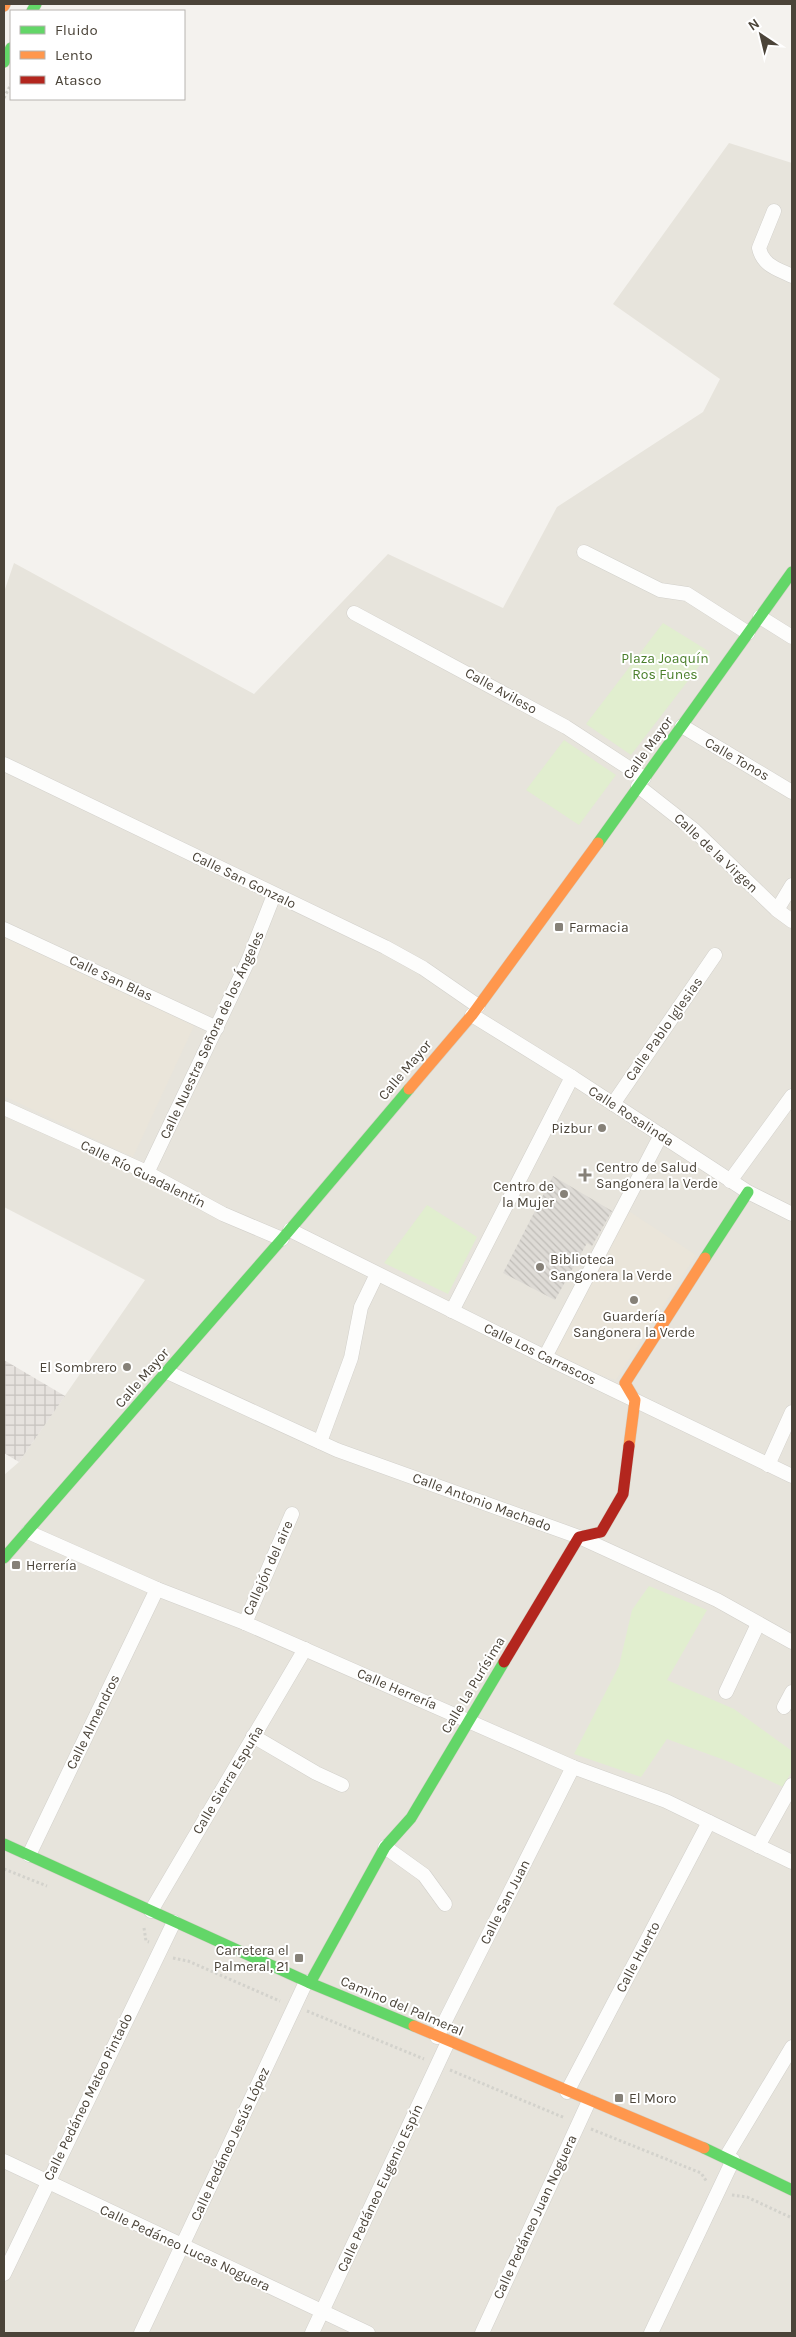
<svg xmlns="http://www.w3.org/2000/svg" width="796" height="2337" font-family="Karla,sans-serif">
<defs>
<pattern id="industrial-grid" width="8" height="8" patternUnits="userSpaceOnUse" patternTransform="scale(1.25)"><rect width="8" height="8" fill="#e6e2de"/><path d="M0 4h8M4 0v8" fill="none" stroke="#c7c3bf"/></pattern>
<pattern id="building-back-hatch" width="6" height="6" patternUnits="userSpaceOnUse" patternTransform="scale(1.25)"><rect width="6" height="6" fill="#dedbd6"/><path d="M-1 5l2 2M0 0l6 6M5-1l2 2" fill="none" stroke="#c0bdb8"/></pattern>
</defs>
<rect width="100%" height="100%" fill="#f4f2ee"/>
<polygon fill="#e7e4dc" points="729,143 792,163 792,2333 4,2333 4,1475 19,1462 145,1280 4,1207 4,592 14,563 254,694 388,554 503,608 557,507 703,412 720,379 613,304"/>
<polygon fill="url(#industrial-grid)" points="4,1360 65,1396 19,1462 4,1453"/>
<g fill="#eae5da">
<polygon points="4,937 194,1026 133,1157 4,1096"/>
<polygon points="624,1208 696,1255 616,1380 545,1357"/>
</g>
<g fill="#e1eecf">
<polygon points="663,623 710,652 631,755 586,724"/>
<polygon points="564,740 616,775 579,825 526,790"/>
<polygon points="427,1205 477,1237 448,1294 384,1263"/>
<polygon points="649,1586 707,1610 667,1680 734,1709 792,1751 792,1771 783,1787 727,1761 667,1739 641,1777 574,1754 619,1666 632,1610"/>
</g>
<polygon fill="url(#building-back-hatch)" points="553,1176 612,1211 592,1246 587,1243 555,1300 503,1273"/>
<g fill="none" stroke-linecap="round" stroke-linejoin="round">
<defs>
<g id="street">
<path d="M774 211 759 248C763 266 778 269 792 276"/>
<polyline points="584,552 660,590 687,594 748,633"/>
<polyline points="354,613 566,727 644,778"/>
<polyline points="760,617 792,637"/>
<polyline points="682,726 792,792"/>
<polyline points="4,764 385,947 423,968 478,1006"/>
<polyline points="638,786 694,830 777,910 792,921"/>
<polyline points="777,910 792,885"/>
<polyline points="4,929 217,1028"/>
<polyline points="472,1015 572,1077 748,1192 792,1214"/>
<polyline points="613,1104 715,955"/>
<polyline points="4,1108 142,1170 223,1214 282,1239"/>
<polyline points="147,1173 248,961 274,895"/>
<polyline points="730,1181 792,1096"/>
<polyline points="290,1230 545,1357 792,1476"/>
<polyline points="452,1311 572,1077"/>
<polyline points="545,1357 661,1135"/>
<polyline points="167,1372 337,1450 579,1537 717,1600 792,1642"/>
<polyline points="320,1442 351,1358 361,1307 377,1274"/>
<polyline points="768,1465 792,1412"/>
<polyline points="28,1532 157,1589 245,1623 573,1767 666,1801 792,1862"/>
<polyline points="245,1623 292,1514"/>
<polyline points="726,1692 758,1624"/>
<polyline points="784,1707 792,1692"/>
<polyline points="253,1736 316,1773 342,1785"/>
<polyline points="758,1846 792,1785"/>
<polyline points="385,1847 424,1875 445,1904"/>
<polyline points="29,1855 157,1589"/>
<polyline points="151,1911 305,1649"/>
<polyline points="437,2037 573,1767"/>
<polyline points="567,2092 709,1822"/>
<polyline points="726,2157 792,2047"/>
<polyline points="4,2161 368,2333"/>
<polyline points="4,2274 174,1922"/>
<polyline points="141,2333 306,1982"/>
<polyline points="312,2333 448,2042"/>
<polyline points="482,2333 589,2101"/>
<polyline points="651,2333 733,2160"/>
</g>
<g id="fast">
<polyline points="32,11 36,4"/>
<polyline points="4,62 11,48"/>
<polyline points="598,843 792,572"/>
<polyline points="705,1258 748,1192"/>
<polyline points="4,1558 282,1239 409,1089"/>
<polyline points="4,1844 310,1983 414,2026"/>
<polyline points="310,1983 385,1847 411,1818 504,1662"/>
<polyline points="704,2148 792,2190"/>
</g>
<g id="slow">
<polyline points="4,6 5,4"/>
<polyline points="409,1089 472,1015 598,843"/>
<polyline points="629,1446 635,1400 625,1383 705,1258"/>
<polyline points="414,2026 704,2148"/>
</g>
<polyline id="jam" points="504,1662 579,1537 601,1532 623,1494 629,1446"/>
</defs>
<use href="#street" stroke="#d2d0cb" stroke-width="15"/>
<use href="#fast" stroke="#d3cfc5" stroke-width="12"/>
<use href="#slow" stroke="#d3cfc5" stroke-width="12"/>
<use href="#jam" stroke="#d3cfc5" stroke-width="12"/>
<g stroke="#d3d2cc" stroke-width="3" stroke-dasharray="2.5 2.5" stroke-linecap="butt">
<polyline points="4,98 11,84"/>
<polyline points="4,1869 47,1886"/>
<polyline points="144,1928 146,1941 149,1942"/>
<polyline points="173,1958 188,1961 280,2001"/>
<polyline points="307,2011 424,2059"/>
<polyline points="450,2070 565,2118"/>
<polyline points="591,2129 701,2173 707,2182"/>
<polyline points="732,2195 747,2197 792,2218"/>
</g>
<use href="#street" stroke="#fdfdfc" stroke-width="14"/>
<use href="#fast" stroke="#63d668" stroke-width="11"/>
<use href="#slow" stroke="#ff974d" stroke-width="11"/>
<use href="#jam" stroke="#b3261e" stroke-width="11"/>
</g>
<g fill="#868178" stroke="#fff" stroke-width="2">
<rect x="554" y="922" width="10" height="10" rx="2.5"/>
<circle cx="602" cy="1128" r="5"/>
<path d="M582.5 1167.5h5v5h5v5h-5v5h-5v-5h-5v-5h5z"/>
<circle cx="564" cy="1194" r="5"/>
<circle cx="540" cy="1267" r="5"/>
<circle cx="634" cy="1300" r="5"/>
<circle cx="127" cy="1367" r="5"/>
<rect x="11" y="1560" width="10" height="10" rx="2.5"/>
<rect x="294" y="1953" width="10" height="10" rx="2.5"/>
<rect x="614" y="2093" width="10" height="10" rx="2.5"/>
</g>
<g text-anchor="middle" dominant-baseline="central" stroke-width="4" stroke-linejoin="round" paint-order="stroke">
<g font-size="14" fill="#4a7f2a" stroke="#fff">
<text x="665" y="658">Plaza Joaquín<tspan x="665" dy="16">Ros Funes</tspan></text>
</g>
<g font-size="14" fill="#4b4439" stroke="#fff">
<text transform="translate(501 691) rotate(29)">Calle Avileso</text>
<text transform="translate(648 748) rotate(-54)">Calle Mayor</text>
<text transform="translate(737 759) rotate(30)">Calle Tonos</text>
<text transform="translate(716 853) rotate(43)">Calle de la Virgen</text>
<text transform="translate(244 880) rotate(26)">Calle San Gonzalo</text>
<text transform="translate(111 978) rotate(25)">Calle San Blas</text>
<text transform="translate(664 1029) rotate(-55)">Calle Pablo Iglesias</text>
<text transform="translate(212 1035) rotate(-65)">Calle Nuestra Señora de los Ángeles</text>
<text transform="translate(405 1070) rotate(-50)">Calle Mayor</text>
<text transform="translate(631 1116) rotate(33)">Calle Rosalinda</text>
<text transform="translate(143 1174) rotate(26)">Calle Río Guadalentín</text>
<text transform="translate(540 1354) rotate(26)">Calle Los Carrascos</text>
<text transform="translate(142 1378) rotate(-49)">Calle Mayor</text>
<text transform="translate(482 1502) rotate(20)">Calle Antonio Machado</text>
<text transform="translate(268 1568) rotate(-66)">Callejón del aire</text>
<text transform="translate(473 1685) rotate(-59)">Calle La Purísima</text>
<text transform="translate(397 1689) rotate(23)">Calle Herrería</text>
<text transform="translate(93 1722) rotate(-64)">Calle Almendros</text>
<text transform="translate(228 1780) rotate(-59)">Calle Sierra Espuña</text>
<text transform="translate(505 1902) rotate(-63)">Calle San Juan</text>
<text transform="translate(638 1957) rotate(-62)">Calle Huerto</text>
<text transform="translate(402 2006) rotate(23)">Camino del Palmeral</text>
<text transform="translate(88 2097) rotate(-64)">Calle Pedáneo Mateo Pintado</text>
<text transform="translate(230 2144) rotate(-65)">Calle Pedáneo Jesús López</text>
<text transform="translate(380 2188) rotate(-65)">Calle Pedáneo Eugenio Espín</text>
<text transform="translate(535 2217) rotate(-65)">Calle Pedáneo Juan Noguera</text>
<text transform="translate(185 2248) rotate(25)">Calle Pedáneo Lucas Noguera</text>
</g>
<g font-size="14" fill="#4b4439" stroke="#fff" text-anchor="start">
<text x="569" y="927">Farmacia</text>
<text x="592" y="1128" text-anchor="end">Pizbur</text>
<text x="596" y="1167">Centro de Salud<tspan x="596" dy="16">Sangonera la Verde</tspan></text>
<text x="554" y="1186" text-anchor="end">Centro de<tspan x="554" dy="16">la Mujer</tspan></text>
<text x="550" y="1259">Biblioteca<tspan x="550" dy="16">Sangonera la Verde</tspan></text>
<text x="634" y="1316" text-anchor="middle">Guardería<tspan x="634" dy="16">Sangonera la Verde</tspan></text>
<text x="117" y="1367" text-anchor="end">El Sombrero</text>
<text x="26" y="1565">Herrería</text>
<text x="289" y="1950" text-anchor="end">Carretera el<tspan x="289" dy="16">Palmeral, 21</tspan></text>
<text x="629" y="2098">El Moro</text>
</g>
</g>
<rect width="796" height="2337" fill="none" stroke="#4b4439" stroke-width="10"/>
<rect x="10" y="10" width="175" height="90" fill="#ffffff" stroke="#b7b4b0"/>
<rect x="20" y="26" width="25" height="8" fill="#63d668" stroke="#b7b4b0"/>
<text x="55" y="35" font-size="15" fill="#4b4439">Fluido</text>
<rect x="20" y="51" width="25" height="8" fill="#ff974d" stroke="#b7b4b0"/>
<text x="55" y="60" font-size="15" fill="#4b4439">Lento</text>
<rect x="20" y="76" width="25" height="8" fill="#b3261e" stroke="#b7b4b0"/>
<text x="55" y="85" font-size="15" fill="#4b4439">Atasco</text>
<g transform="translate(761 35) rotate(325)" stroke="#ffffff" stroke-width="4" paint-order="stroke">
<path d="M0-4L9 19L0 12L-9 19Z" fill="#4b4439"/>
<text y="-8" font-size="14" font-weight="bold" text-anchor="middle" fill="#4b4439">N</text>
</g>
</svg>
